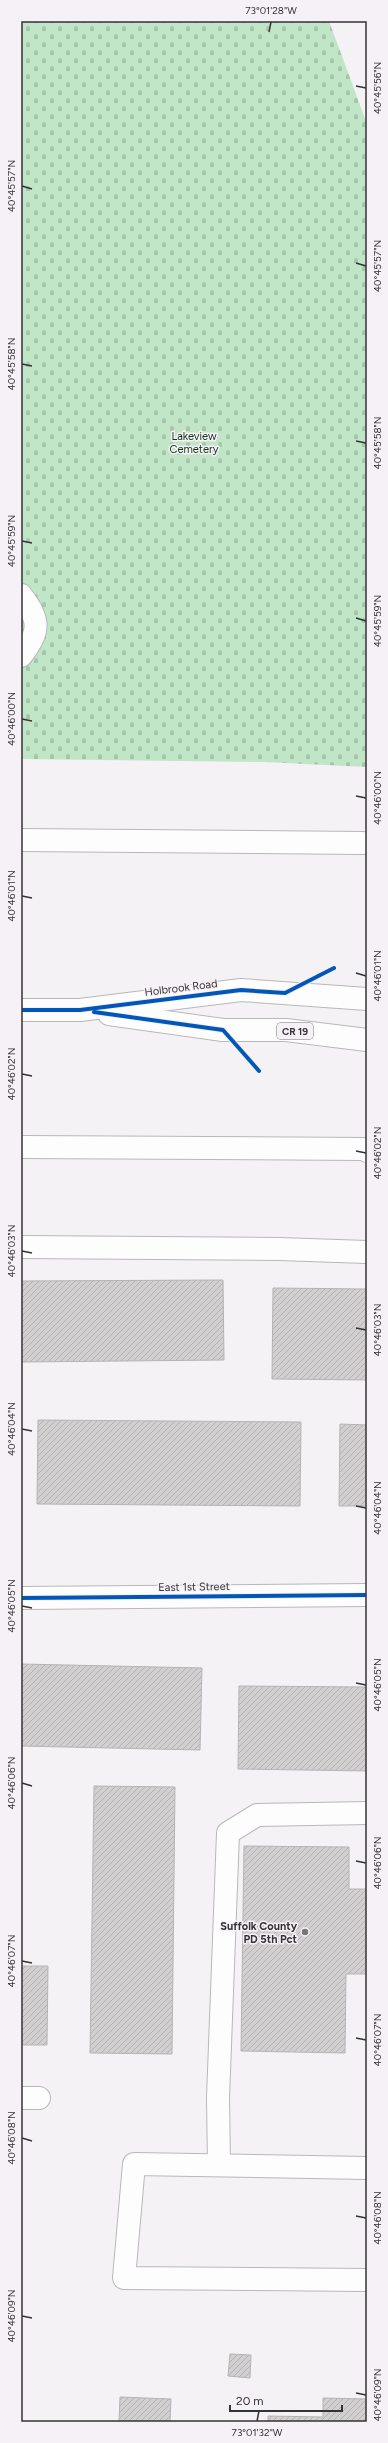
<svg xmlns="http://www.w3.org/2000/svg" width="388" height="2443" font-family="Figtree,sans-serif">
<defs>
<pattern id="cemetery-stones" width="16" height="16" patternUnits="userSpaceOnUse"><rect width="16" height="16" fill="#c1e6c7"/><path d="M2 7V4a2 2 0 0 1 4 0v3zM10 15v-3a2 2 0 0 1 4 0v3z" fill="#a6c6ac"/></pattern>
<pattern id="building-hatch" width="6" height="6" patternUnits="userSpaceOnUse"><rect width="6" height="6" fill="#d2cfd0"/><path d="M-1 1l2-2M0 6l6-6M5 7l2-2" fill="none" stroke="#b5b2b3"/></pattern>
</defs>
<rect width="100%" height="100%" fill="#f5f2f6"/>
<polygon fill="url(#cemetery-stones)" points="21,21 329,21 367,124 367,767 264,762 21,759"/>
<g fill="url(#building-hatch)" stroke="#b6b3b5">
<polygon points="223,1280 224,1360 21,1362 21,1281"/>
<polygon points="273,1288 367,1289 367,1380 272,1379"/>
<polygon points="38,1420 301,1422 300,1506 37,1504"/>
<polygon points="340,1424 367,1425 367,1506 339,1506"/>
<polygon points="21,1664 202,1668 200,1750 21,1746"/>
<polygon points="239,1686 367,1687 367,1771 238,1769"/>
<polygon points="94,1786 175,1787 172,2054 90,2053"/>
<polygon points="244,1846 349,1847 349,1889 367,1889 367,1974 346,1974 345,2053 241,2051"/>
<polygon points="21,1966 48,1966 47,2045 21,2045"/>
<polygon points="230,2354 251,2355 250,2378 228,2376"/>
<polygon points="120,2397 171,2399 170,2422 119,2422"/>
<polygon points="323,2398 367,2399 367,2422 268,2422 268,2416 323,2417"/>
</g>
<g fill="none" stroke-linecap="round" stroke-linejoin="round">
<defs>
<g id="minor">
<path d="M21 595C40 620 41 631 21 656"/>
<polyline points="21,840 363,843"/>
<polyline points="21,1147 364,1149 367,1151"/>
<polyline points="21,1247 279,1249 367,1252"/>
<polyline points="21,1598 367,1595"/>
<polyline points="21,2098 39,2098"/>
<polyline points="219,2165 218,2098 228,1833 257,1815 367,1813"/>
<polyline points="367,2168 134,2164 124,2278 367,2280"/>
</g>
<g id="major">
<polyline points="21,1010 80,1010 241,990 367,999"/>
<polyline points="109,1014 223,1030 286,1030 367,1040"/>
</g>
</defs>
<use href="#minor" stroke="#b9b7ba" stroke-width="24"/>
<use href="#major" stroke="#b9b7ba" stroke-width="24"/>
<use href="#minor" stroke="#fefdfe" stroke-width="22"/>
<use href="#major" stroke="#fefdfe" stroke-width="22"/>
<defs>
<g id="cycleway">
<polyline points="21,1010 80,1010 241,990 285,993 334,968"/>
<polyline points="94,1012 223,1030 259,1071"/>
<polyline points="21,1598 367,1595"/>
</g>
</defs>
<use href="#cycleway" stroke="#f6f1f7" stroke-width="6"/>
<use href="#cycleway" stroke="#0057b8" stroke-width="4"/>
</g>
<path fill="none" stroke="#343335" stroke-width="1.5" d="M269 32 271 22M356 86 366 88M22 186 32 189M356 263 366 266M22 364 32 366M356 441 366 443M22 541 32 543M356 618 366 621M22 719 32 721M356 796 366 798M22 896 32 898M356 973 366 976M22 1074 32 1076M356 1151 366 1153M22 1251 32 1253M356 1328 366 1330M22 1429 32 1431M356 1506 366 1508M22 1606 32 1608M356 1683 366 1685M22 1783 32 1786M356 1861 366 1863M22 1961 32 1963M356 2038 366 2040M22 2138 32 2141M356 2216 366 2218M22 2316 32 2318M356 2393 366 2395M257 2421 259 2411"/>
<circle fill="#787679" stroke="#f6f1f7" stroke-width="1.5" cx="305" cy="1932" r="4"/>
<g text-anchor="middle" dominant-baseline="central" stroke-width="3" stroke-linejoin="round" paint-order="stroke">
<rect fill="#f6f1f7" stroke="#6e6c6f" stroke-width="1" x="277" y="1023" width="36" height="16" rx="3"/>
<g font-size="10" font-weight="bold" fill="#343335">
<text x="295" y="1031">CR 19</text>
</g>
<g font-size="11" fill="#123419" stroke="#f6f1f7">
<text x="194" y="436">Lakeview<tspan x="194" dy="13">Cemetery</tspan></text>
</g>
<g font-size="11" fill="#343335" stroke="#f6f1f7">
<text transform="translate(181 988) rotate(-7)">Holbrook Road</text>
<text transform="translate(194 1587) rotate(-1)">East 1st Street</text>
</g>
<g font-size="11" font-weight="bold" fill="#343335" stroke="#f6f1f7" text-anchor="end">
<text x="297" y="1926">Suffolk County<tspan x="297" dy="13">PD 5th Pct</tspan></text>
</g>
</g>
<rect width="388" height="2443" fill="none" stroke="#f6f1f7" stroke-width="44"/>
<path d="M230 2405v6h112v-6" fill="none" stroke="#343335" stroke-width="2"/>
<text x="236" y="2405" font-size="12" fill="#343335" stroke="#f6f1f7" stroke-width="3" paint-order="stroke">20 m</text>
<rect x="22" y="22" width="344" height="2399" fill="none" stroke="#343335" stroke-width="1.5"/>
<g font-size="10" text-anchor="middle" fill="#343335">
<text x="271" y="14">73°01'28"W</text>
<text transform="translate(377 88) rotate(-90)" y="4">40°45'56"N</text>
<text transform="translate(11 186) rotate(-90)" y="4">40°45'57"N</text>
<text transform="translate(377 266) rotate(-90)" y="4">40°45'57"N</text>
<text transform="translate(11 364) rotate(-90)" y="4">40°45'58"N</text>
<text transform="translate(377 443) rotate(-90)" y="4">40°45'58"N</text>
<text transform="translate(11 541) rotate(-90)" y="4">40°45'59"N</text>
<text transform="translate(377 621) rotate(-90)" y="4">40°45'59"N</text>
<text transform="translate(11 719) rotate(-90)" y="4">40°46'00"N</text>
<text transform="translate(377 798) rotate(-90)" y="4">40°46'00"N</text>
<text transform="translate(11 896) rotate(-90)" y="4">40°46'01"N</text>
<text transform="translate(377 976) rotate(-90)" y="4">40°46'01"N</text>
<text transform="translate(11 1074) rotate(-90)" y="4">40°46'02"N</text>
<text transform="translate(377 1153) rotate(-90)" y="4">40°46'02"N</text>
<text transform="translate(11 1251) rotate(-90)" y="4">40°46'03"N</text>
<text transform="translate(377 1330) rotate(-90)" y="4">40°46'03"N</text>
<text transform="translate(11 1429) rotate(-90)" y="4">40°46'04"N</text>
<text transform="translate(377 1508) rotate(-90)" y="4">40°46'04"N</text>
<text transform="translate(11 1606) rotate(-90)" y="4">40°46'05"N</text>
<text transform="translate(377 1685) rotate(-90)" y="4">40°46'05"N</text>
<text transform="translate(11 1783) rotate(-90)" y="4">40°46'06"N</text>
<text transform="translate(377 1863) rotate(-90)" y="4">40°46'06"N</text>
<text transform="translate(11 1961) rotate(-90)" y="4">40°46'07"N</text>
<text transform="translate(377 2040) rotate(-90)" y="4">40°46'07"N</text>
<text transform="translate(11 2138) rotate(-90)" y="4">40°46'08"N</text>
<text transform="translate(377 2218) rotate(-90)" y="4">40°46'08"N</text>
<text transform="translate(11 2316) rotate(-90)" y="4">40°46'09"N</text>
<text transform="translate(377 2395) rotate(-90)" y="4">40°46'09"N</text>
<text x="257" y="2436">73°01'32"W</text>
</g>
</svg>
